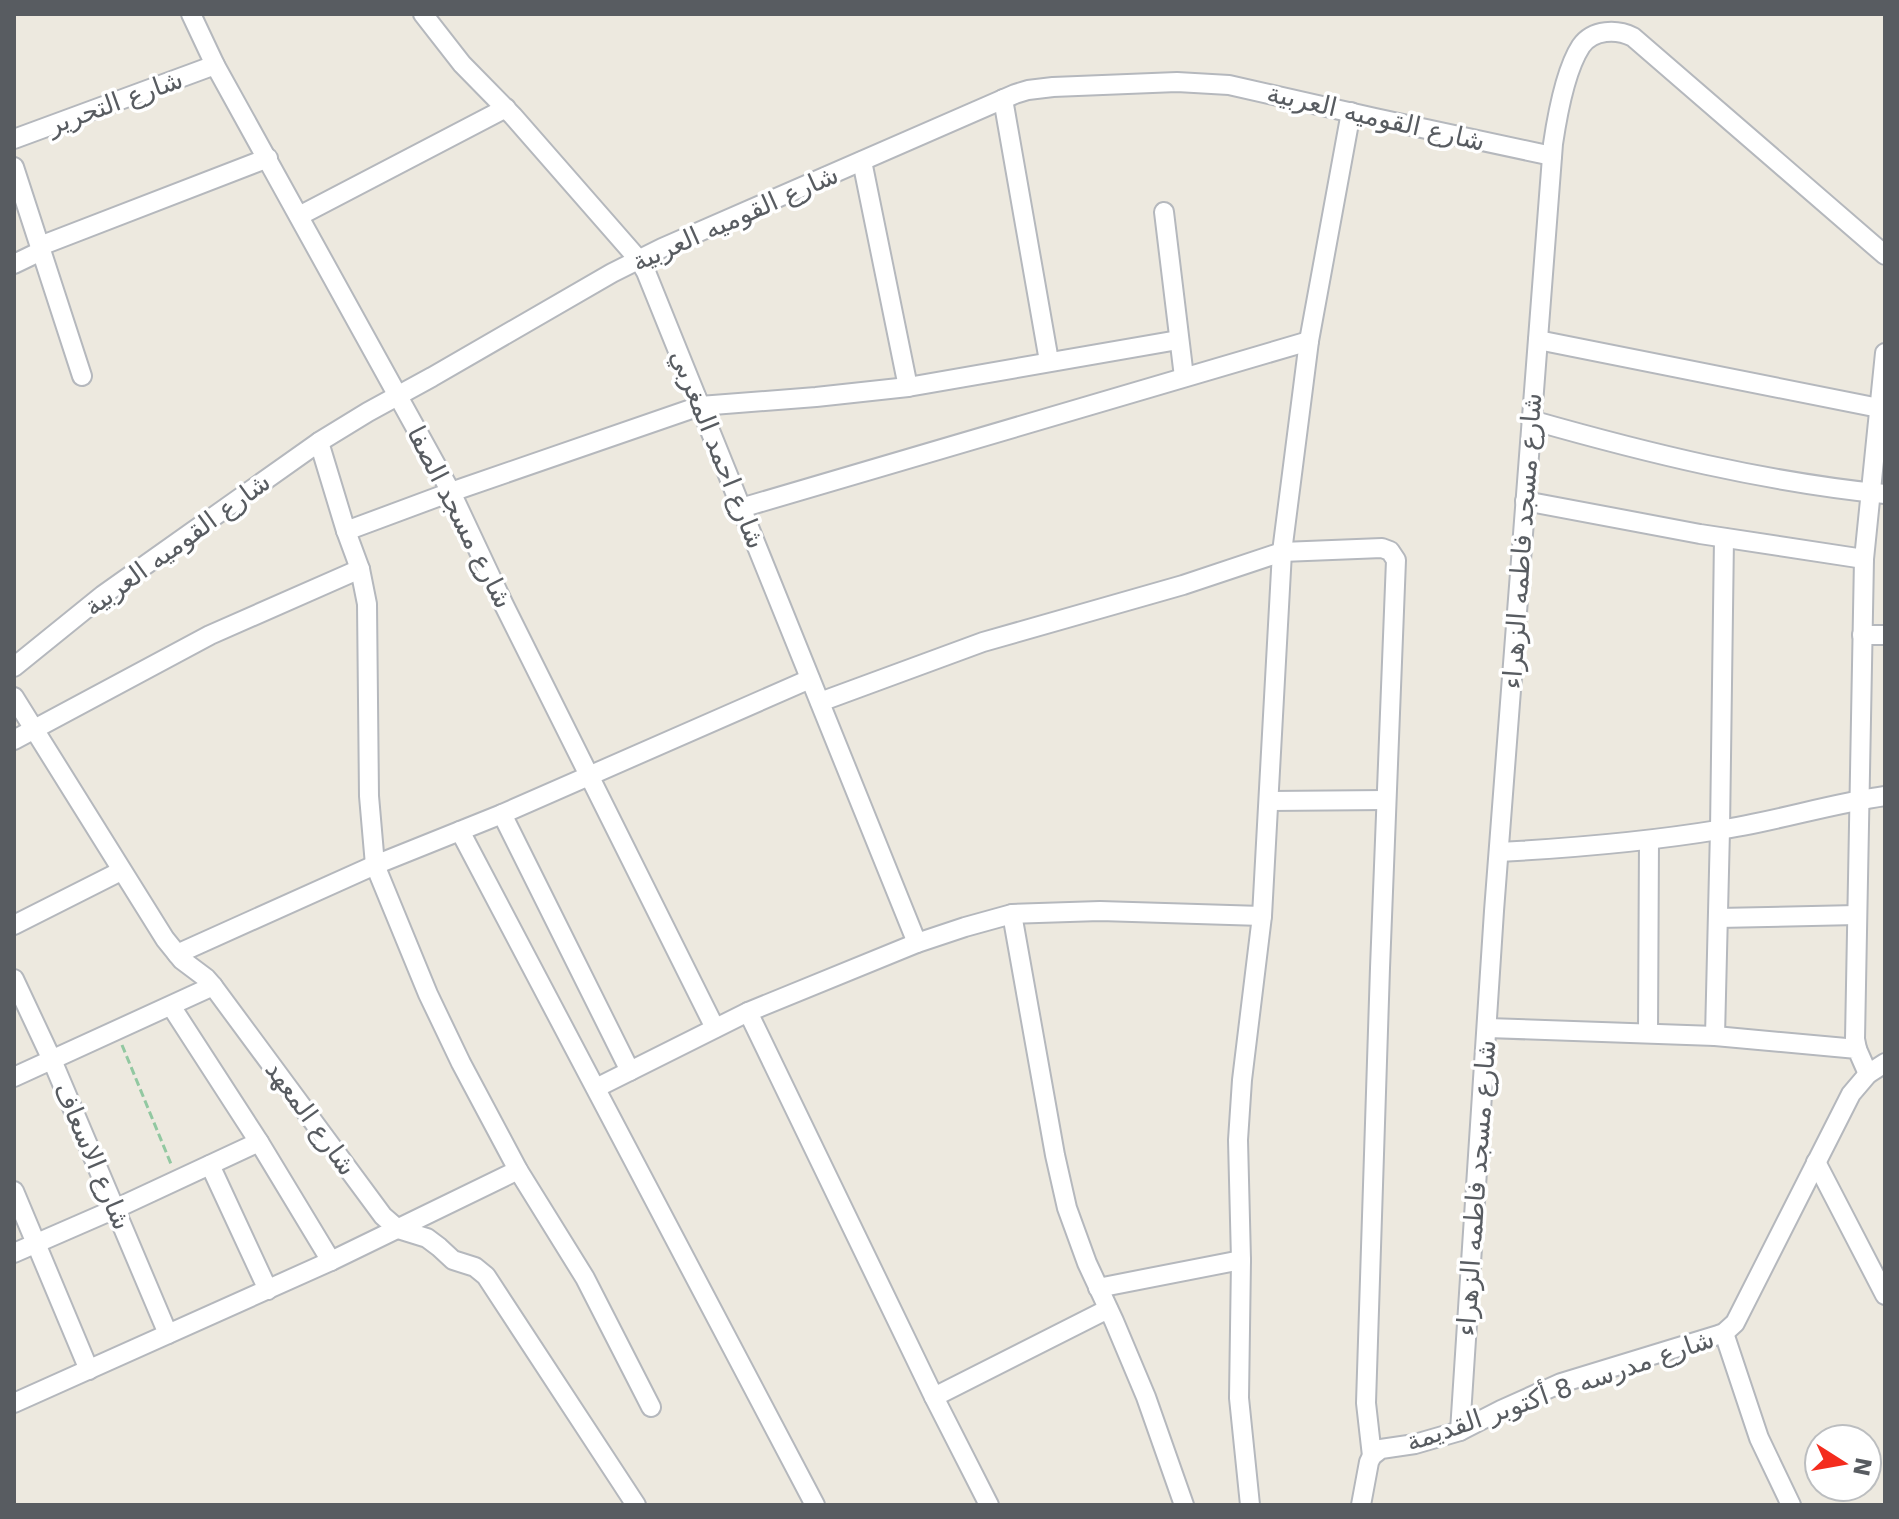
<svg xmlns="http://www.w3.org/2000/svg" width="1899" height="1519" font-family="'DejaVu Sans','Noto Naskh Arabic',sans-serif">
<rect width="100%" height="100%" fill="#ede9df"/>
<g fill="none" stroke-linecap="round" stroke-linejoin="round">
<defs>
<g id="street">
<polyline points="191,14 215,65 451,492 504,605 715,1028"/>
<polyline points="423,14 462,64 513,116 639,260 646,272 917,943"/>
<polyline points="1003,99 1049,361"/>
<polyline points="14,139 215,65"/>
<polyline points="862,161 908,387"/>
<polyline points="14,167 82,376"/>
<polyline points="1164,212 1184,377"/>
<polyline points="299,216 506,108"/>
<polyline points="40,246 268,158"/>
<polyline points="14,264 41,251"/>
<polyline points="1538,340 1879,408"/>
<path d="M1531 420C1647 453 1765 482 1885 494"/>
<polyline points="319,442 346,531 360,569 367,604 369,796 375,865 428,994 461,1063 518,1170 585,1278 651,1407"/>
<polyline points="1525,501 1700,534 1864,559"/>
<polyline points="741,508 1309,341"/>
<polyline points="346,531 451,492 700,406 816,397 908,387 1178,340"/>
<polyline points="1862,635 1885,635"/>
<polyline points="14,667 103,595 319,442 368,412 432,377 612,273 662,248 1015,94 1028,90 1053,87 1177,82 1229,85 1375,118 1552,156"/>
<polyline points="14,697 165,939 182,960 206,978 213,986 383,1216 398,1229 427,1238 439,1247 453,1260 475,1267 486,1276 636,1505"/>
<polyline points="820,702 983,642 1183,585 1282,552 1382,548 1390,551 1396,560 1380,968 1366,1403 1372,1456"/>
<polyline points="14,740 210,635 360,569"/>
<polyline points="1269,801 1386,800"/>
<polyline points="502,814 630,1071"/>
<polyline points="460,831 815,1505"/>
<path d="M1499 852C1572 848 1645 842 1718 830 1774 822 1829 804 1885 796"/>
<polyline points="1012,914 1055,1155 1067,1208 1087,1263 1114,1321 1146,1397 1184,1505"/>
<polyline points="1718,918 1857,915"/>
<polyline points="14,925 121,871"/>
<polyline points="177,954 375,865 502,814 810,679"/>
<polyline points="14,979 52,1060 168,1334"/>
<polyline points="171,1006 259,1142 331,1261"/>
<polyline points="748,1012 934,1397 989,1505"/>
<polyline points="1487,1028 1715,1036 1857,1049 1868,1074"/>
<polyline points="1648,1033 1649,840"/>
<polyline points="1715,1036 1720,830 1724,538"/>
<polyline points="1857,1049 1855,1039 1864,559 1885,353"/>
<polyline points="14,1077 213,986"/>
<polyline points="596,1088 748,1012 917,943 965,927 1012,914 1100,911 1262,916"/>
<polyline points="1816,1162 1885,1295"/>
<polyline points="210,1165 268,1290"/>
<polyline points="14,1191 89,1370"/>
<polyline points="14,1253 115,1209 259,1142"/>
<polyline points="1098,1288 1241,1260"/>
<polyline points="1724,1333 1759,1438 1791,1505"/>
<polyline points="934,1397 1108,1309"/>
<polyline points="14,1403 331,1261 518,1170"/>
<path d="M1460 1431 1494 911 1553 144C1557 117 1566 69 1581 46 1593 29 1617 29 1633 37L1885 255"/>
<polyline points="1250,1505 1239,1398 1241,1260 1238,1140 1242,1080 1262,916 1282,552 1309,341 1351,112"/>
<polyline points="1361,1505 1369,1462 1372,1456 1381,1449 1415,1444 1460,1431 1501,1410 1561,1383 1718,1335 1724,1333 1735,1323 1851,1094 1868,1074 1885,1063"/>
</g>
</defs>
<use href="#street" stroke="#b5b8bd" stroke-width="22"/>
<polyline stroke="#92c8a1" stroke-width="3" stroke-dasharray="8 4" stroke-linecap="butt" points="122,1045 171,1164"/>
<use href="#street" stroke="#fff" stroke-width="18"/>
</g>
<g text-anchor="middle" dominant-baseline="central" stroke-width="7" stroke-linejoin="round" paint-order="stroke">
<g font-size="26" fill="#585c61" stroke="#fff">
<text transform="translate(115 102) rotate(-20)">شارع التحرير</text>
<text transform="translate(1376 117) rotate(13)">شارع القوميه العربية</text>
<text transform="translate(735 218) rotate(-24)">شارع القوميه العربية</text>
<text transform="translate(718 449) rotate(68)">شارع احمد المغربي</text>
<text transform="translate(460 517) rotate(63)">شارع مسجد الصفا</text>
<text transform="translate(1522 541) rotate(-86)">شارع مسجد فاطمه الزهراء</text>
<text transform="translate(177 544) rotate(-36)">شارع القوميه العربية</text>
<text transform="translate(311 1118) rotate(54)">شارع المعهد</text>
<text transform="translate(93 1156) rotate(67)">شارع الاسعاف</text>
<text transform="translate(1476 1188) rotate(-86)">شارع مسجد فاطمه الزهراء</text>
<text transform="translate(1560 1390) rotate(-19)">شارع مدرسه 8 أكتوبر القديمة</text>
</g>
</g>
<rect width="1899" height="1519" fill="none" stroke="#585c61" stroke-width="32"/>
<g transform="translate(1843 1463) rotate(101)"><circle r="38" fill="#ffffff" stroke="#bcbec0" stroke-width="2"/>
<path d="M0-6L14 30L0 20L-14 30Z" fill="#f42c1d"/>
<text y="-12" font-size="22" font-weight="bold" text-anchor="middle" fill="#585c61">N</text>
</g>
</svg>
